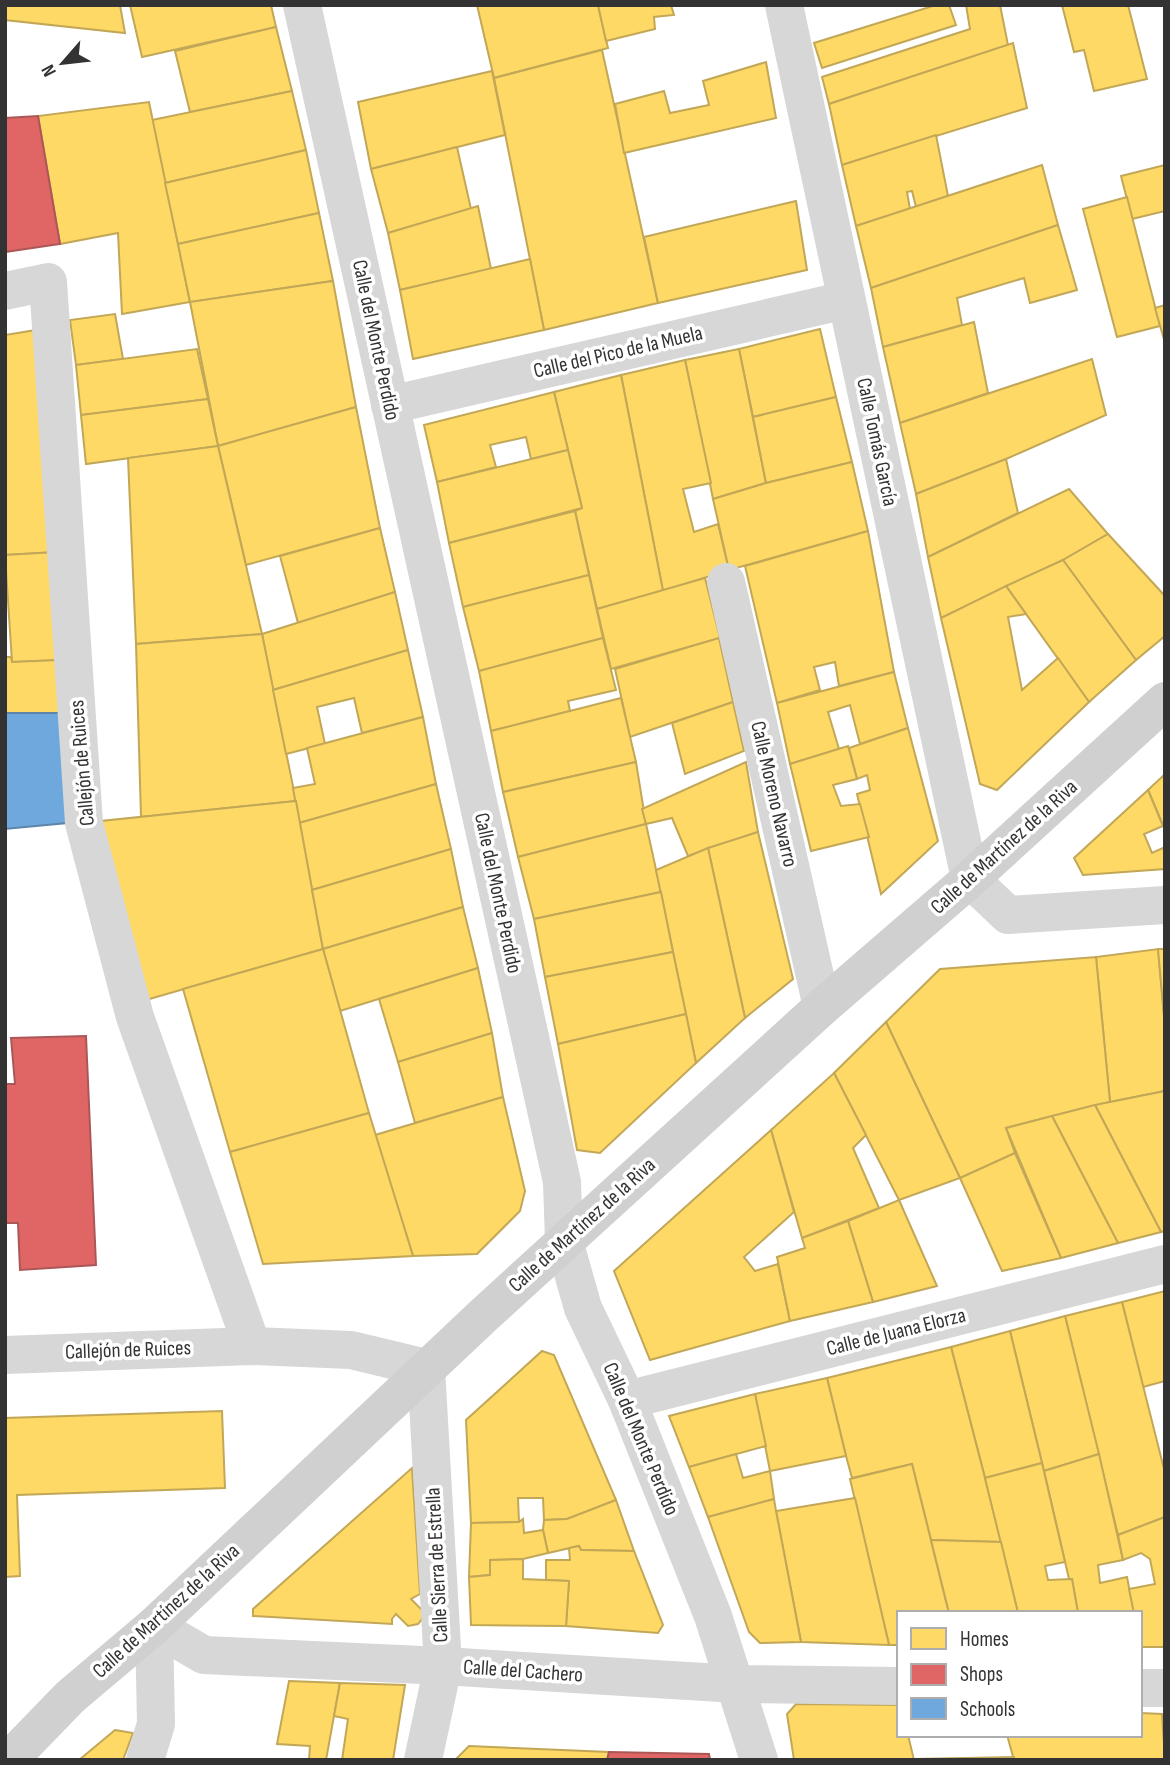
<svg xmlns="http://www.w3.org/2000/svg" width="1170" height="1765" font-family="'Sofia Sans Condensed',sans-serif">
<rect width="100%" height="100%" fill="#fff"/>
<g fill="#ffd966" stroke="#c2a757" stroke-width="2">
<polygon points="5,5 120,5 125,33 5,20"/>
<polygon points="130,5 271,5 276,27 142,57"/>
<polygon points="477,5 598,5 608,48 494,78"/>
<polygon points="598,5 671,5 674,15 654,17 655,29 606,41"/>
<polygon points="936,5 949,5 956,25 822,68 814,43"/>
<polygon points="966,5 1000,5 1008,45 829,104 822,77 970,29"/>
<polygon points="1062,5 1128,5 1147,79 1094,91 1084,50 1074,52"/>
<polygon points="276,27 292,91 190,112 175,51"/>
<polygon points="1013,43 1027,108 842,165 829,104"/>
<polygon points="602,50 658,303 544,330 494,78"/>
<polygon points="766,62 776,118 624,153 615,104 664,91 670,113 709,105 703,81"/>
<polygon points="492,71 505,135 371,169 358,102"/>
<polygon points="292,91 306,150 165,183 152,120"/>
<polygon points="149,102 190,302 122,314 118,233 60,244 38,116"/>
<polygon points="936,135 948,196 916,207 912,191 907,192 910,209 856,226 842,165"/>
<polygon points="457,147 471,209 388,233 371,169"/>
<polygon points="306,150 319,213 178,244 165,183"/>
<polygon points="1042,165 1058,225 871,288 856,226"/>
<polygon points="1165,165 1165,211 1132,219 1121,176"/>
<polygon points="1127,197 1160,326 1117,337 1083,209"/>
<polygon points="796,201 807,270 658,303 644,237"/>
<polygon points="478,206 491,269 400,290 388,233"/>
<polygon points="319,213 333,281 190,302 178,244"/>
<polygon points="1058,225 1077,290 1030,303 1024,278 957,298 962,325 883,347 871,288"/>
<polygon points="530,259 544,330 413,359 400,290"/>
<polygon points="333,281 356,407 218,446 190,302"/>
<polygon points="1165,305 1165,343 1155,308"/>
<polygon points="115,314 123,359 76,365 70,320"/>
<polygon points="974,322 988,393 900,423 883,347"/>
<polygon points="820,329 836,397 753,417 739,349"/>
<polygon points="36,330 57,552 5,555 5,335"/>
<polygon points="197,349 208,399 81,415 76,365"/>
<polygon points="739,349 766,483 713,499 685,360"/>
<polygon points="1092,359 1106,415 1006,459 916,494 900,423"/>
<polygon points="685,360 711,483 683,489 694,532 718,524 729,570 663,591 621,375"/>
<polygon points="621,375 663,591 597,609 575,511 582,508 554,392"/>
<polygon points="554,392 568,450 531,459 526,437 490,445 496,467 437,482 424,425"/>
<polygon points="836,397 852,462 766,483 753,417"/>
<polygon points="208,399 218,446 86,464 81,415"/>
<polygon points="356,407 380,528 246,565 218,446"/>
<polygon points="218,446 262,634 136,644 128,458"/>
<polygon points="568,450 582,508 449,543 437,482"/>
<polygon points="1006,459 1018,513 928,557 916,494"/>
<polygon points="852,462 868,531 729,570 713,499 766,483"/>
<polygon points="1069,489 1108,534 1063,560 941,618 928,557"/>
<polygon points="575,511 589,575 463,607 449,543"/>
<polygon points="380,528 395,592 298,623 280,556"/>
<polygon points="868,531 894,672 839,686 835,662 814,667 820,690 777,703 745,566"/>
<polygon points="1108,534 1165,596 1165,636 1136,660 1063,560"/>
<polygon points="57,552 60,660 12,662 5,555"/>
<polygon points="1063,560 1136,660 1089,702 1006,586"/>
<polygon points="589,575 603,638 479,671 463,607"/>
<polygon points="705,578 720,638 611,669 597,609"/>
<polygon points="1006,586 1026,614 1008,617 1022,690 1058,658 1089,702 997,790 980,784 941,618"/>
<polygon points="395,592 408,650 273,690 262,634"/>
<polygon points="262,634 296,801 141,817 136,644"/>
<polygon points="603,638 616,690 568,701 570,711 491,731 479,671"/>
<polygon points="719,638 733,702 630,737 615,669"/>
<polygon points="408,650 423,717 362,733 354,698 317,707 325,744 286,754 273,690"/>
<polygon points="5,657 11,657 12,662 60,660 64,713 5,713"/>
<polygon points="894,672 908,728 860,744 850,705 828,712 839,749 790,764 777,703"/>
<polygon points="621,698 636,762 503,792 491,731"/>
<polygon points="733,702 744,751 685,774 672,723"/>
<polygon points="423,717 436,784 299,823 293,788 315,784 307,748"/>
<polygon points="908,728 938,841 881,894 857,794 870,790 867,775 857,779 849,748"/>
<polygon points="848,746 857,779 833,785 841,806 860,804 869,837 811,851 790,764"/>
<polygon points="636,762 646,824 518,857 503,792"/>
<polygon points="746,762 758,832 688,856 672,818 646,824 642,809"/>
<polygon points="1165,774 1165,830 1148,790"/>
<polygon points="436,784 451,849 312,890 299,823"/>
<polygon points="1148,790 1163,826 1144,834 1152,853 1165,847 1165,869 1083,875 1074,858"/>
<polygon points="296,801 323,949 146,1000 101,821"/>
<polygon points="646,824 661,892 534,919 518,857"/>
<polygon points="758,832 793,979 745,1018 708,848"/>
<polygon points="708,848 745,1018 696,1063 656,870"/>
<polygon points="451,849 463,907 323,949 312,890"/>
<polygon points="661,892 673,952 545,977 534,919"/>
<polygon points="463,907 478,968 340,1011 323,949"/>
<polygon points="323,949 369,1113 230,1152 183,989"/>
<polygon points="1158,949 1165,1027 1165,1091 1110,1102 1096,957"/>
<polygon points="1158,949 1165,949 1165,1027"/>
<polygon points="673,952 686,1014 558,1044 545,977"/>
<polygon points="1096,957 1110,1102 1006,1128 1015,1153 960,1178 886,1022 940,969"/>
<polygon points="478,968 492,1033 398,1062 379,999"/>
<polygon points="686,1014 696,1063 600,1153 577,1150 558,1044"/>
<polygon points="886,1022 960,1178 899,1200 834,1073"/>
<polygon points="492,1033 503,1097 415,1123 398,1062"/>
<polygon points="834,1073 866,1135 853,1148 879,1208 802,1238 771,1130"/>
<polygon points="1165,1091 1165,1231 1161,1232 1095,1105"/>
<polygon points="503,1097 525,1191 520,1211 477,1254 413,1256 375,1135"/>
<polygon points="1095,1105 1161,1232 1118,1243 1052,1116"/>
<polygon points="369,1113 413,1256 263,1264 230,1152"/>
<polygon points="1052,1116 1118,1243 1061,1258 1006,1128"/>
<polygon points="771,1130 794,1212 744,1257 755,1271 778,1264 790,1321 650,1360 614,1271"/>
<polygon points="1015,1153 1061,1258 1002,1271 960,1178"/>
<polygon points="899,1200 937,1286 873,1302 848,1221"/>
<polygon points="848,1221 873,1302 790,1321 777,1257 805,1248 802,1238"/>
<polygon points="1165,1291 1165,1381 1143,1387 1122,1302"/>
<polygon points="1122,1302 1165,1473 1165,1517 1118,1535 1065,1316"/>
<polygon points="1065,1316 1099,1454 1044,1471 1010,1331"/>
<polygon points="1010,1331 1042,1463 985,1478 951,1347"/>
<polygon points="951,1347 985,1478 1001,1542 931,1540 912,1464 852,1478 846,1456 827,1378"/>
<polygon points="542,1351 554,1355 616,1500 567,1519 544,1520 543,1498 518,1498 519,1522 471,1523 466,1420"/>
<polygon points="827,1378 846,1456 770,1471 755,1394"/>
<polygon points="755,1394 766,1446 689,1467 669,1416"/>
<polygon points="222,1411 225,1488 17,1495 20,1576 5,1577 5,1418"/>
<polygon points="736,1454 743,1478 770,1471 774,1499 708,1517 689,1467"/>
<polygon points="1099,1454 1123,1560 1098,1565 1100,1583 1127,1577 1134,1613 1078,1613 1072,1579 1069,1579 1044,1471"/>
<polygon points="1042,1463 1065,1562 1045,1566 1048,1580 1072,1579 1078,1613 1018,1613 985,1478"/>
<polygon points="912,1464 949,1613 899,1613 899,1645 889,1645 850,1479"/>
<polygon points="412,1468 420,1594 411,1599 423,1611 422,1619 418,1624 408,1626 396,1614 392,1619 392,1624 253,1616 253,1609"/>
<polygon points="855,1498 889,1645 801,1642 776,1511"/>
<polygon points="774,1499 776,1511 801,1642 760,1643 749,1632 708,1517"/>
<polygon points="616,1500 634,1551 581,1550 579,1546 548,1553 543,1530 544,1520 567,1519"/>
<polygon points="1165,1517 1165,1647 1141,1647 1140,1613 1134,1613 1129,1589 1155,1584 1150,1559 1141,1553 1123,1560 1118,1535"/>
<polygon points="523,1519 524,1533 543,1530 548,1553 523,1559 490,1560 490,1575 469,1577 471,1523 519,1522"/>
<polygon points="931,1540 1001,1542 1018,1613 949,1613"/>
<polygon points="579,1546 581,1550 634,1551 663,1625 658,1633 566,1626 569,1581 546,1580 546,1560 570,1560 569,1548"/>
<polygon points="523,1559 523,1579 569,1581 566,1626 471,1625 469,1577 490,1575 490,1560"/>
<polygon points="289,1681 340,1683 326,1760 309,1760 310,1746 277,1744"/>
<polygon points="340,1683 405,1685 393,1760 342,1760 348,1719 334,1716"/>
<polygon points="796,1704 899,1705 899,1735 908,1735 914,1760 794,1760 787,1714"/>
<polygon points="1140,1713 1162,1714 1165,1760 1014,1760 1007,1735 1140,1735"/>
<polygon points="115,1730 133,1733 123,1760 79,1760"/>
<polygon points="469,1746 609,1752 607,1760 455,1760"/>
<polygon points="1014,1757 1014,1760 914,1759"/>
</g>
<g fill="#e06666" stroke="#ac5757" stroke-width="2">
<polygon points="38,116 60,244 5,252 5,118"/>
<polygon points="86,1036 96,1265 20,1270 18,1223 5,1223 5,1084 15,1084 11,1038"/>
<polygon points="609,1752 709,1754 710,1760 607,1760"/>
</g>
<polygon fill="#6fa8dc" stroke="#5d85a9" stroke-width="2" points="5,713 64,713 67,823 5,829"/>
<g fill="none" stroke-linecap="round" stroke-linejoin="round">
<g stroke="#d7d7d7" stroke-width="38">
<polyline points="302,5 562,1182 564,1241 583,1308 627,1400 713,1616 759,1760"/>
<polyline points="784,5 970,879 1008,915 1165,905"/>
<polyline points="5,291 48,282 84,823 135,1017 252,1346"/>
<polyline points="390,405 846,300"/>
<polyline points="726,582 822,1007"/>
<polyline points="5,1355 252,1346 351,1350 426,1368 443,1666 423,1760"/>
<polyline points="627,1400 1165,1264"/>
<polyline points="154,1626 204,1655 443,1666 737,1684 899,1686"/>
<polyline points="1140,1688 1165,1688"/>
<polyline points="145,1760 156,1724 154,1626"/>
</g>
<polyline stroke="#d0d0d0" stroke-width="38" points="9,1760 70,1697 154,1626 485,1314 822,1007 970,879 1165,701"/>
</g>
<g text-anchor="middle" dominant-baseline="central" stroke-width="7" stroke-linejoin="round" paint-order="stroke">
<g font-size="21" fill="#333" stroke="#fff">
<text transform="translate(376 340) rotate(78)">Calle del Monte Perdido</text>
<text transform="translate(618 352) rotate(-13)">Calle del Pico de la Muela</text>
<text transform="translate(877 442) rotate(78)">Calle Tomás García</text>
<text transform="translate(82 763) rotate(-95)">Callejón de Ruices</text>
<text transform="translate(774 794) rotate(77)">Calle Moreno Navarro</text>
<text transform="translate(1004 847) rotate(-42)">Calle de Martínez de la Riva</text>
<text transform="translate(498 893) rotate(78)">Calle del Monte Perdido</text>
<text transform="translate(582 1225) rotate(-42)">Calle de Martínez de la Riva</text>
<text transform="translate(896 1332) rotate(-14)">Calle de Juana Elorza</text>
<text transform="translate(128 1350) rotate(-2)">Callejón de Ruices</text>
<text transform="translate(641 1439) rotate(67)">Calle del Monte Perdido</text>
<text transform="translate(437 1565) rotate(-93)">Calle Sierra de Estrella</text>
<text transform="translate(166 1611) rotate(-42)">Calle de Martínez de la Riva</text>
<text transform="translate(523 1671) rotate(4)">Calle del Cachero</text>
</g>
</g>
<rect width="1170" height="1765" fill="none" stroke="#333333" stroke-width="14"/>
<rect x="897" y="1611" width="245" height="126" fill="#ffffff" stroke="#adadad" stroke-width="2"/>
<rect x="911" y="1628" width="35" height="21" fill="#ffd966" stroke="#adadad" stroke-width="2"/>
<text x="960" y="1646" font-size="21" fill="#333333">Homes</text>
<rect x="911" y="1664" width="35" height="21" fill="#e06666" stroke="#adadad" stroke-width="2"/>
<text x="960" y="1681" font-size="21" fill="#333333">Shops</text>
<rect x="911" y="1698" width="35" height="21" fill="#6fa8dc" stroke="#adadad" stroke-width="2"/>
<text x="960" y="1716" font-size="21" fill="#333333">Schools</text>
<g transform="translate(63 63) rotate(242)" stroke="#ffffff" stroke-width="5" paint-order="stroke">
<path d="M0-5L12 26L0 18L-12 26Z" fill="#333333"/>
<text y="-10" font-size="19" font-weight="bold" text-anchor="middle" fill="#333333">N</text>
</g>
</svg>
